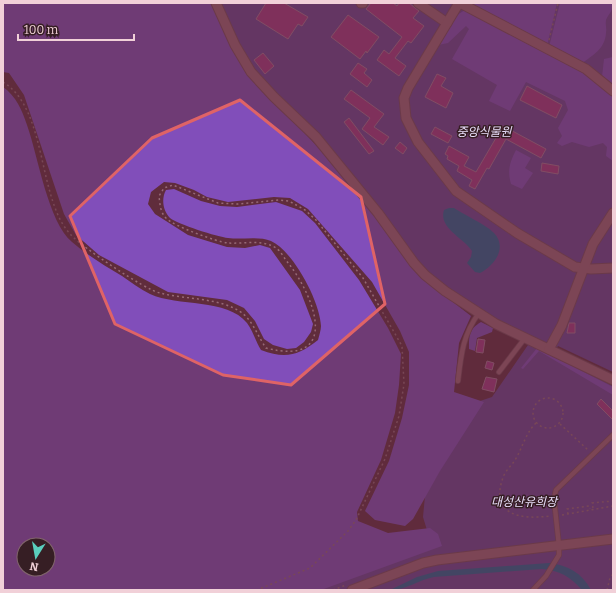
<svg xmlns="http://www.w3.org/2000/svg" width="616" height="593" font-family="Bitter,'Noto Sans KR',serif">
<rect width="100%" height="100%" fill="#602c3c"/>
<polygon fill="#684393" points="219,3 613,3 613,372 558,346 552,355 613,386 613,590 311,590 430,540 423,517 425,496 480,401 492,397 528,345 521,338 442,285 424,269 252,68 238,46"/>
<g fill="#814eba" fill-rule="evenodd">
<polygon points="3,3 211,3 230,42 249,74 344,175 422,278 471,316 459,343 454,392 484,402 440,471 413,519 405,526 375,520 365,511 389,461 402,418 409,385 409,352 400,331 372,282 308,209 290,198 274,197 228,202 207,197 194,190 175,183 164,182 151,192 148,204 155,214 188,235 227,247 245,248 260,245 270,248 300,290 313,324 311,332 304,342 296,348 287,349 273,345 264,339 255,321 244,308 227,300 168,292 99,255 76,235 64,214 24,95 9,73 3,72"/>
<polygon points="467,3 557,3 547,46"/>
<path d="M560 3H613C613 11 609 13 606 20 605 24 607 29 606 33 605 49 593 55 581 64L549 47Z"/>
<polygon points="465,10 584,72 613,95 613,161 606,156 607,147 603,143 589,147 572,142 562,146 557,143 562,136 558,128 568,110 565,101 526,82 510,111 489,101 497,85 452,59 469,29 466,26 448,43 438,45 457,15"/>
<polygon points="613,57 613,86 602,77 604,59"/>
<path d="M3 87C16 96 22 110 27 125 38 156 48 222 72 242 87 255 105 266 122 276 131 282 140 289 150 294 178 307 227 298 247 323 253 331 256 342 261 350 285 359 298 356 318 340 319 336 321 330 321 326 320 301 293 251 271 241 259 236 241 240 228 238 218 237 177 224 170 218 163 211 161 199 166 190L174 189 201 201 220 206 237 207 276 202 302 211 315 223 359 280 388 328 401 354 399 385 395 413 381 460 357 512 358 521 388 533 430 528 438 534 442 546 321 590H3ZM24 545H48V569H24Z"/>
<path d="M516 150 531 158 525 168 533 173 522 189 511 184C507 170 510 162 516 150Z"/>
<path d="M481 322 493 328 492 332 477 338 475 351 469 349C469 336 469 329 481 322Z"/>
<polygon points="537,348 613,387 613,395 539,351 523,369 521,368"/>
</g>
<g fill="#216593">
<path d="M449 208H454C463 214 488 226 494 233 508 248 494 266 480 273L475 272 467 263 471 257 472 251C464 238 438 228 444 210Z"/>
<path d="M549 563C568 565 582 573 591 590H582C571 577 559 570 542 569L434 577C418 580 406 590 390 590L417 577 438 571Z"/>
</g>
<g fill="#a53782" stroke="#a87493">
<polygon points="266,3 284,3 308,17 302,26 298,24 288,39 256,19"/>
<polygon points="371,3 393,3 397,6 399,3 409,3 419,11 413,18 424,26 411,43 408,41 395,58 406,66 399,76 377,60 384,50 389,54 402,37 366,9"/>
<polygon points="348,15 379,37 367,53 366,51 360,59 331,37"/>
<polygon points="263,53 274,66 265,74 254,60"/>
<polygon points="358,63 367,69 364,73 372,80 367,87 350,74"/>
<polygon points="437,74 446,78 441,86 453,93 446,108 425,97"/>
<polygon points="527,86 562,105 556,118 520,100"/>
<polygon points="351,90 384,114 374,127 389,137 383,145 362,129 370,118 344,99"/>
<polygon points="349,118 374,151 369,154 344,122"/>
<polygon points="503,126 546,149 541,158 506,139 489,169 487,168 475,189 469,186 472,180 457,171 459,166 447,159 448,156 445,154 449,146 469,157 464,166 476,172"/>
<polygon points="435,127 452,136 448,143 431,134"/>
<polygon points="400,142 407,148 403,154 395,148"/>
<polygon points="542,163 559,166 558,174 541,171"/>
<polygon points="569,323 575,323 575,333 567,333"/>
<polygon points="478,339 485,340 483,353 476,352"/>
<polygon points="487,361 494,363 492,370 485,368"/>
<polygon points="486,377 497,379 494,392 482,389"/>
<polygon points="601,399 613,411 613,420 597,404"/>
</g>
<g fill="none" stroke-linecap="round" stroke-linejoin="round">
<defs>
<g id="lane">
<polyline points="499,372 525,338"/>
<path d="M458 381C461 355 463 334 479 313"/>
<polyline points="533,590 546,576 559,555 559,546 554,499 556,490 613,435"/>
</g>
<g id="street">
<polyline points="216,3 235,45 251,72 274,97 316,137 378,213 414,263 425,275 445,291 496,324 613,380"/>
<polyline points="361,3 363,3"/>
<polyline points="418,3 447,23"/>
<polyline points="459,3 408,88 404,98 406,118 418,142 456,191 517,233 575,267 591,269 613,268"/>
<polyline points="460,3 586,69 613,91"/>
<polyline points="549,349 562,325 593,244 613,213"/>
<polyline points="352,590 423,563 437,560 613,539"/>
</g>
</defs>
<use href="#lane" stroke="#774b59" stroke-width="6"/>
<use href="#street" stroke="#774b59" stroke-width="11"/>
<g stroke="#966976" stroke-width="1.5" stroke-dasharray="2 3" stroke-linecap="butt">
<polyline points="549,40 558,3"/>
<path d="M3 82C48 109 37 200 71 235 82 247 145 290 160 293 186 300 220 297 242 313 253 321 258 337 266 348 340 367 316 299 289 264 285 260 281 251 276 248 262 239 244 244 228 243 217 242 174 226 167 219 160 213 160 204 159 196L164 188 173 185 218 203 238 204 279 200 289 201 305 210 316 220 363 278 402 346 404 384 399 416 385 459 356 520 348 531 310 568 257 590"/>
<circle cx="548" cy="413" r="15"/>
<polyline points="612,411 613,410"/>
<path d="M536 423C525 434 523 447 515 460 512 465 507 469 504 475 488 515 520 520 550 516"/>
<polyline points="560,424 588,450"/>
<polyline points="593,508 592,503 613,501"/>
<polyline points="568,514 567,509 589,506 590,509"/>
<polyline points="562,515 613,506"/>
<polyline points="333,590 346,585"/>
<polyline points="607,590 610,578 613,574"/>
</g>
<use href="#lane" stroke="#9e6473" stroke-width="4.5"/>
<use href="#street" stroke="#9e6473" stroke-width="9"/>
</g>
<path d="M0 0H616V593H0ZM240 100 361 197 385 304 291 385 223 375 115 324 70 216 152 138Z" fill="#602c3c" fill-opacity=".55" fill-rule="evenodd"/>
<path fill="none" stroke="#df6366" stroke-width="3" stroke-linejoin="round" d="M240 100 361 197 385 304 291 385 223 375 115 324 70 216 152 138Z"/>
<g text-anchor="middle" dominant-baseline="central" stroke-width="3" stroke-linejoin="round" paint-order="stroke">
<g font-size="12" font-style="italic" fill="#e8defa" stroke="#361e24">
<text x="484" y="132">중앙식물원</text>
<text x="524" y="502">대성산유희장</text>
</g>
</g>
<rect width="616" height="593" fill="none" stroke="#f1d0d8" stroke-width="8"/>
<g transform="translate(36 557) rotate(191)"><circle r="19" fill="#361e24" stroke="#81656c"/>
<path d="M0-3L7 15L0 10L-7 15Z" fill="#5acebd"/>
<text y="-6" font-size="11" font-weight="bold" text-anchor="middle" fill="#f1d0d8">N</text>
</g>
<path d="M18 34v6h116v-6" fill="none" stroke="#f1d0d8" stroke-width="2"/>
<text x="24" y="34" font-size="12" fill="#f1d0d8" stroke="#361e24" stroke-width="3" paint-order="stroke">100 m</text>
</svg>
